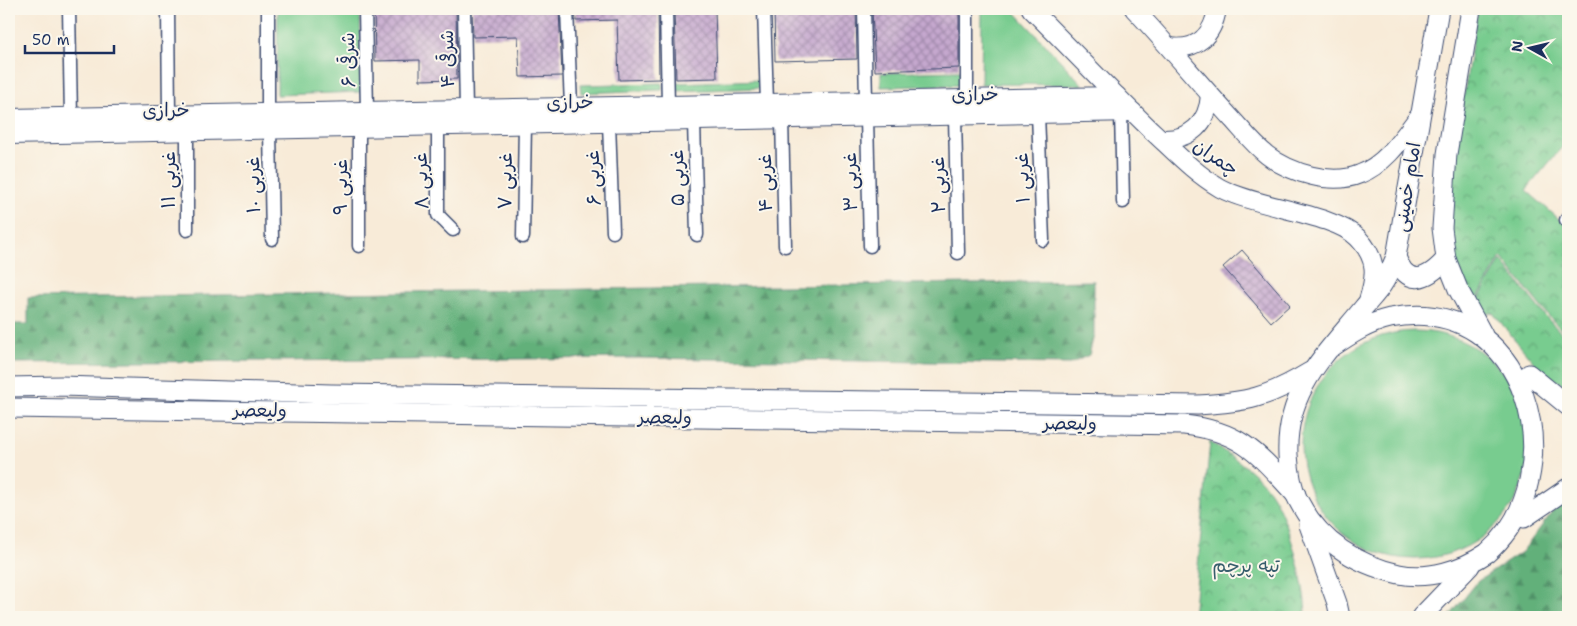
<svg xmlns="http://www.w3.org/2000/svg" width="1577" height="626" font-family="'Shantell Sans','Playpen Sans Arabic',sans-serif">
<defs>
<pattern id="forest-firs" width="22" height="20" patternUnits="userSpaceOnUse" patternTransform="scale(1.25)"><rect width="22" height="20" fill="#62b07a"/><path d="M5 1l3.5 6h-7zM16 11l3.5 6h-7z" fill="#509067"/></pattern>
<pattern id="park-crowns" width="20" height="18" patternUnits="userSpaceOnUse" patternTransform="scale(1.25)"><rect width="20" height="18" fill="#78cc8f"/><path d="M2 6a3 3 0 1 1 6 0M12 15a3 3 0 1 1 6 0" fill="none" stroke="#62a678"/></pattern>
<pattern id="building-cross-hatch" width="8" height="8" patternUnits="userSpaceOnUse" patternTransform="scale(1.25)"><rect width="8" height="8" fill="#c5a7ce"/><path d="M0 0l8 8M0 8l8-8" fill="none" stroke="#9f88aa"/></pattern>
</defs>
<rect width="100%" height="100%" fill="#fbf7ec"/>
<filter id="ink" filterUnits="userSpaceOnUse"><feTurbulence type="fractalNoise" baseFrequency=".02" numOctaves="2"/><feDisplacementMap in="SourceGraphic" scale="10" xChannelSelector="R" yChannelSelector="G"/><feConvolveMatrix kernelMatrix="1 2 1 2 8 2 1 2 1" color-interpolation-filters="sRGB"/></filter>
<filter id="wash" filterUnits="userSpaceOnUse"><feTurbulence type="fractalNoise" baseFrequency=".0096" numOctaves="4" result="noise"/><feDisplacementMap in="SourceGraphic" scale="20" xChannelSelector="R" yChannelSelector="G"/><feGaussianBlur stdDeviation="1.12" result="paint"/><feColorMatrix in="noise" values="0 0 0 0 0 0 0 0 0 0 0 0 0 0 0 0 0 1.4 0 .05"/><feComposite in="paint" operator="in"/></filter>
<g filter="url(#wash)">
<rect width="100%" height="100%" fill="#f8ebd8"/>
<g fill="#78cc8f" stroke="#4a7e76">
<polygon points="278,9 360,9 362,92 277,95"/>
<polygon points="982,9 1012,9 1083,85 981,84"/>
<polygon points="960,71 961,85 881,87 881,73"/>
<polygon points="761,80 761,88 677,91 677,83"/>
<polygon points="662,83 662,90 581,93 580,85"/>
<circle cx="1415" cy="445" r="114"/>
</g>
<g fill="url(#forest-firs)" stroke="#3e706c">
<polygon points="1094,281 1094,335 1089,355 1070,364 640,358 9,363 9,324 28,324 28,298"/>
<polygon points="1568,501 1568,617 1449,617 1478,581 1522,552 1553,511"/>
</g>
<g fill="url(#park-crowns)" stroke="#4a7e76">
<polygon points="1484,9 1568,9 1568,140 1526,190 1568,227 1568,337 1545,312 1501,257 1473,306 1446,235 1458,131 1477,14"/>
<polygon points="1501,260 1545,316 1568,340 1568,388 1540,370 1492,312 1476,317 1474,307"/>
<path d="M1210 442C1230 455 1254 470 1269 490 1288 516 1306 585 1306 617H1193Z"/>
</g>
<g id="blocks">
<g fill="url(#building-cross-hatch)">
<polygon points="374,9 456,9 457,79 420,80 420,60 375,61"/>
<polygon points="472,9 559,9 562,76 520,77 518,36 473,37"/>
<polygon points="575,9 658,9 659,79 619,80 617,20 576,21"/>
<polygon points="674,9 715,9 717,78 676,79"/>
<polygon points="774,9 856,9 857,59 775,61"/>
<polygon points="872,9 959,9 959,68 875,71"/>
<polygon points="1242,250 1290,305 1271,322 1223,267"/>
</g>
</g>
</g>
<g filter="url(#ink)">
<use href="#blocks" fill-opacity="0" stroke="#3c4b70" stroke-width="1"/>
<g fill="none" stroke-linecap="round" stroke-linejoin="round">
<defs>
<g id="street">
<polyline points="69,9 71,117"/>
<polyline points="168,9 169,115"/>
<polyline points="268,9 268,113"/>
<polyline points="365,9 367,111"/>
<polyline points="464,9 466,109"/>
<polyline points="567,9 571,106"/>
<polyline points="666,9 668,105"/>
<polyline points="764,9 767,103"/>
<polyline points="864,9 866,101"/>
<polyline points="967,98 967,9"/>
<polyline points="1121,112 1123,202"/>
<polyline points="1038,114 1043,240"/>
<polyline points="955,116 958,253"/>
<polyline points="867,118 870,246"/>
<polyline points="782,119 785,246"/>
<polyline points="694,121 697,235"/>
<polyline points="609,123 613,232"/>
<polyline points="438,126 438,215 453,230"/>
<polyline points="359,128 359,246"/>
<polyline points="270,130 272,239"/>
<polyline points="1566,220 1568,218"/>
<polyline points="187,230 187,131"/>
<polyline points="523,237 525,124"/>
</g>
<g id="secondary">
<path d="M1031 9C1071 49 1110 90 1151 130 1174 151 1193 172 1220 188 1255 207 1335 214 1358 238 1378 259 1376 275 1368 301"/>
<path d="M1134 9C1168 45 1199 83 1232 119 1243 131 1254 145 1267 155 1290 173 1332 186 1360 174 1386 164 1403 137 1419 116"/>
<path d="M1170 47C1197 51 1213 35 1217 9"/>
<polyline points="9,118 1117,96"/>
<polyline points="9,135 1133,112"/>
<path d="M1162 139C1190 140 1208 124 1210 95"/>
</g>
<g id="primary">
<polyline points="1471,9 1447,154 1442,228 1446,259 1458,289 1483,335"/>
<path d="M1396 257C1408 289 1428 279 1446 259"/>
<path d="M1332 347C1350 335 1368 323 1390 318 1528 291 1577 475 1487 553 1462 570 1428 580 1399 574 1355 564 1319 541 1298 500 1291 486 1289 470 1288 455 1285 390 1326 354 1364 307 1371 299 1379 291 1384 282 1389 274 1392 265 1396 257L1439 9"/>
<polyline points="1529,374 1568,406"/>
<path d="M9 387 61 386 331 394 1198 405C1247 402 1267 398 1310 372"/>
<path d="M9 408 1184 425C1242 431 1259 455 1296 495"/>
<polyline points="1524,518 1568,488"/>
<polyline points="1309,525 1337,603 1340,617"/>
<polyline points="1421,617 1470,566"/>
</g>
</defs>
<use href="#street" stroke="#3c4b70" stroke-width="15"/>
<use href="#secondary" stroke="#3c4b70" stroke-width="20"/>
<use href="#primary" stroke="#3c4b70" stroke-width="21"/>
<use href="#street" stroke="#fff" stroke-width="12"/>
<use href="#secondary" stroke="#fff" stroke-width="18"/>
<use href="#primary" stroke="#fff" stroke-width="19"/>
</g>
</g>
<g text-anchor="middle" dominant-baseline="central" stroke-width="4" stroke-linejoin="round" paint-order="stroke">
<g font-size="19" fill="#1b2f5e" stroke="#fbf7ec">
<text transform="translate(447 59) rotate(-91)">۴ شرقی</text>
<text transform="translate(348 60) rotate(-91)">۶ شرقی</text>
<text transform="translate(975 94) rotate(-1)">خرازی</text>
<text transform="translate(570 102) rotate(-1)">خرازی</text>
<text transform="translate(166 110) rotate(-1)">خرازی</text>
<text transform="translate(1216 157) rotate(34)">چمران</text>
<text transform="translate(593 178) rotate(-92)">۶ غربی</text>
<text transform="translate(677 178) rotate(-91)">۵ غربی</text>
<text transform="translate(1022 178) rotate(-92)">۱ غربی</text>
<text transform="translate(168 180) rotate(-90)">۱۱ غربی</text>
<text transform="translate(421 181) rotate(-92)">۸ غربی</text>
<text transform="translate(505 181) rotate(-89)">۷ غربی</text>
<text transform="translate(850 182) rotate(-91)">۳ غربی</text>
<text transform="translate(765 183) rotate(-91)">۴ غربی</text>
<text transform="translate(253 185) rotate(-91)">۱۰ غربی</text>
<text transform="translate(938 185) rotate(-91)">۲ غربی</text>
<text transform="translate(340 187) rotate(-90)">۹ غربی</text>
<text transform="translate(1407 187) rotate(-81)">امام خمینی</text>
<text transform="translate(260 410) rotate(1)">ولیعصر</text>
<text transform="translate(665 417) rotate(1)">ولیعصر</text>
<text transform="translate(1070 423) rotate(1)">ولیعصر</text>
</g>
<g font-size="19" fill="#375e6d" stroke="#fbf7ec">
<text x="1246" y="565">تپه پرچم</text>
</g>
</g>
<rect width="1577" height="626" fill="none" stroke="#fbf7ec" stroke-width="30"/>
<g transform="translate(1530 48) rotate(278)" stroke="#fbf7ec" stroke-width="4" paint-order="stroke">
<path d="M0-4L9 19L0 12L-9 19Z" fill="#1b2f5e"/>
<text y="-8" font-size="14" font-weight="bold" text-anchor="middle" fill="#1b2f5e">N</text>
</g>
<path d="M25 45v8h89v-8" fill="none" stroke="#1b2f5e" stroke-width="2.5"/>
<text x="32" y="45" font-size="15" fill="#1b2f5e" stroke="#fbf7ec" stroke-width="4" paint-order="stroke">50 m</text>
</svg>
